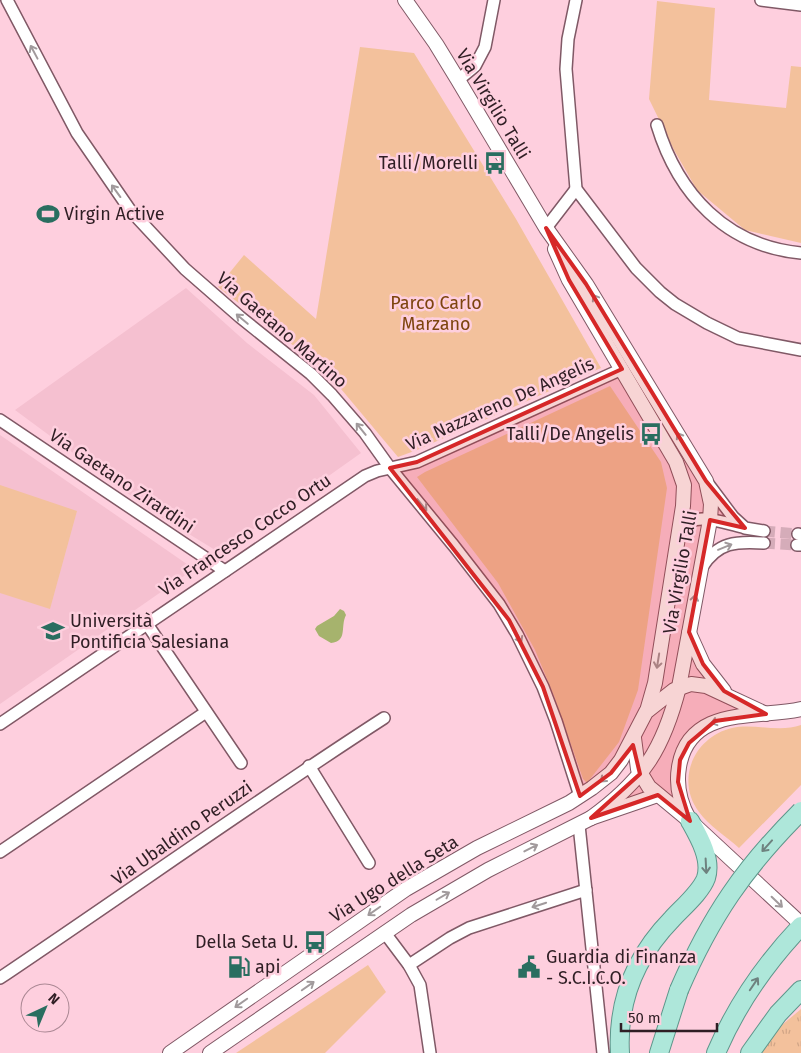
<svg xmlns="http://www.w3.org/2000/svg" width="801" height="1053" font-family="'Fira Sans',sans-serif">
<defs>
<pattern id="grass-tufts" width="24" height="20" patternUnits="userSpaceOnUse" patternTransform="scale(1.25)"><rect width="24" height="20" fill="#f3c19c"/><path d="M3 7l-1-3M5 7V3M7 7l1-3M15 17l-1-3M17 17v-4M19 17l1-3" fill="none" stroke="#d1a586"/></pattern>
</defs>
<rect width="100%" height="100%" fill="#fecfde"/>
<g fill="#f5c0d0">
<polygon points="186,288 247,343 314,395 361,453 220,553 153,512 15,410"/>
<polygon points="0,435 194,569 0,704"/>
</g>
<polygon fill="url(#grass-tufts)" points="801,1009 801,1053 762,1053 776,1030"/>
<g fill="#f3c19c">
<polygon points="657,1 715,8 709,100 786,108 791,66 801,67 801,243 745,230 697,190 674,150 649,99"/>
<polygon points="360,47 414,53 516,219 601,368 417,450 398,457 326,371 218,287 244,255 316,319"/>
<polygon points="610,386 661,462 667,488 638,690 619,742 587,783 583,779 554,696 535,650 498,583 417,477 425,472"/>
<polygon points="0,485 77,511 50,609 0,593"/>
<path d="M801 725V785L739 848C727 837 708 825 699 812 675 780 694 737 732 728 754 723 779 733 801 725Z"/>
<polygon points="368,965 386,992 325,1053 236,1053"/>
</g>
<path fill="#a6b36d" d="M340 609 344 611 346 615C340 627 348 641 331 643L319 636 315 629 317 626 334 616Z"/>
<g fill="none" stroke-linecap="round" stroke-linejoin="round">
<g stroke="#d5acb9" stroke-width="11" stroke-dasharray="11 5.5" stroke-linecap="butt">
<polyline points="764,531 798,534"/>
<polyline points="764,543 797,545"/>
</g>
<defs>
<g id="minor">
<polyline points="7,0 77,133 130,210 185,269 240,317 311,374 332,395 365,433 390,468 454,546 499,604 517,634 543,687 556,721 580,796"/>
<polyline points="576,0 568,39 566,69 576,189 636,268 660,292 675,304 707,323 738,338 801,350"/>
<polyline points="761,0 801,5"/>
<polyline points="458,80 475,66 485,47 494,0"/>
<path d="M657 125C678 194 726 246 801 253"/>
<polyline points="546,228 576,189"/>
<polyline points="0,420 225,571"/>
<polyline points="706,481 733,517 745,528 764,531"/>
<path d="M680 527C697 511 723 523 743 527"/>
<polyline points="798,534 801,535"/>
<polyline points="797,545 801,545"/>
<path d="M702 567C718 542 736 541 764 543"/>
<polyline points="147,624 241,763"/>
<polyline points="0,724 365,476 377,471 417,462 622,369"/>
<polyline points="309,766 369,863"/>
<polyline points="579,825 603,1053"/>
<polyline points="0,852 206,712"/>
<polyline points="385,933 409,965 420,985 430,1053"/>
<polyline points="409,965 450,938 469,928 586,890"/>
<path d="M0 978C128 892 254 802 384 718"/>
</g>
<g id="tertiary">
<path d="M405 0 436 44 458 80 546 228 586 284 706 481 711 504 710 520 679 687C663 750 643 780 591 818"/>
<polyline points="555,249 569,280 676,462 684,485 683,506 655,683 647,711"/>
<polyline points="689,633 703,664 724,691"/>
<polyline points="634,738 638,769 649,787 690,821 801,924"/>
<path d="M689 819C680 803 676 785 679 767 689 705 757 719 801 709"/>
<polyline points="170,1053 406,889 477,848 569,803 592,788 611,773 621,760 646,712 674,690 691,684 706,686 766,714"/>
<polyline points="210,1053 411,915 488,870 591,818 658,795"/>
</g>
<g id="primary">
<path d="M620 1053C617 1001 636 956 672 919 682 908 701 892 706 878 712 859 699 837 690 821"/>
<polyline points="659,1053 679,990"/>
<path d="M716 1053C736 1006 766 963 801 926"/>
<polyline points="750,1053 778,1014 801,990"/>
</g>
</defs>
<use href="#minor" stroke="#805966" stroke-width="14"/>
<use href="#tertiary" stroke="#805966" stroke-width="16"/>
<use href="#primary" stroke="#5e968b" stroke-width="20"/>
<use href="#minor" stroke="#fff" stroke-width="11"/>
<use href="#tertiary" stroke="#fff" stroke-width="14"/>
<use href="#primary" stroke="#aee7da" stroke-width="18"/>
<defs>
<path id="primary-bridge" d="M679 990C711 916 744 868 801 811"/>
</defs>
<use href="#primary-bridge" stroke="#5e968b" stroke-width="20" stroke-linecap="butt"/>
<use href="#primary-bridge" stroke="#aee7da" stroke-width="18"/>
</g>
<defs><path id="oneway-shaft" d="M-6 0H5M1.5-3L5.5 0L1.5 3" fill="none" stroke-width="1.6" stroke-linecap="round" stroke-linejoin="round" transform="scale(1.25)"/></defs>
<g stroke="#a19a9c">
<use href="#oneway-shaft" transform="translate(34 52) rotate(-118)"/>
<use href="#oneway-shaft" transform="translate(116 191) rotate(-126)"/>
<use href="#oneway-shaft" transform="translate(597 301) rotate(-122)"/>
<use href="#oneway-shaft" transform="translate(242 319) rotate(-140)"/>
<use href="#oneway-shaft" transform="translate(361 429) rotate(-129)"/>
<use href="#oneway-shaft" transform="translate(681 439) rotate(-121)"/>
<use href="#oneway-shaft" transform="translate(422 505) rotate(51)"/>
<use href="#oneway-shaft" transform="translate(725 547) rotate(-22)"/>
<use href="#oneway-shaft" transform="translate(694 602) rotate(-80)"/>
<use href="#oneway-shaft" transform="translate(518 636) rotate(62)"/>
<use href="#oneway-shaft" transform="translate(658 661) rotate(99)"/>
<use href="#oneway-shaft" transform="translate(718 721) rotate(162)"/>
<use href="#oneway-shaft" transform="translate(606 777) rotate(139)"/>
<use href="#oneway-shaft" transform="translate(531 848) rotate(-27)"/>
<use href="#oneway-shaft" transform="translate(443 896) rotate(-30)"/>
<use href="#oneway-shaft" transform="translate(777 902) rotate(44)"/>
<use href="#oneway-shaft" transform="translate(539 905) rotate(162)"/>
<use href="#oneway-shaft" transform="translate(374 911) rotate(145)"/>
<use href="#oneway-shaft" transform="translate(308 986) rotate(-35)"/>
<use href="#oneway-shaft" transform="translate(241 1003) rotate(145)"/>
</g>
<g stroke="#6e827f">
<use href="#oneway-shaft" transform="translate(767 846) rotate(132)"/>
<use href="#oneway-shaft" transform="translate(706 866) rotate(87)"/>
<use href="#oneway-shaft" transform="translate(754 984) rotate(-56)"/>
</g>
<path fill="#d62828" fill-opacity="0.2" stroke="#d62828" stroke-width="4" stroke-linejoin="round" d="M546 228 586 284 706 481 745 528 710 520 689 632 703 664 724 691 766 714 715 721 689 743 680 760 678 782 690 821 658 795 591 818 640 774 633 745 611 773 580 796 543 687 509 620 390 468 417 462 622 369 569 280Z"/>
<defs>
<symbol id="bus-bare" viewBox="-9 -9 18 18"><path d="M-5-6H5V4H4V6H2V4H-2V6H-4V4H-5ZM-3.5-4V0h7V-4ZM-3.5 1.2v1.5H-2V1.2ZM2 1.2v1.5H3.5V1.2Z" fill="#2a6e60" stroke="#fecfde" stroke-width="2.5" paint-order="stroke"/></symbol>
<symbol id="stadium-bare" viewBox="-9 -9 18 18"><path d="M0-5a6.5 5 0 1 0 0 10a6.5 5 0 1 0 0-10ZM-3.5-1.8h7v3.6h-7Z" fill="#2a6e60" stroke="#fecfde" stroke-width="2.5" paint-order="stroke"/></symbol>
<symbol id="university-bare" viewBox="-9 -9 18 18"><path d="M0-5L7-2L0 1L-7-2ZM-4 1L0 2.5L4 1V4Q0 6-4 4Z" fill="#2a6e60" stroke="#fecfde" stroke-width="2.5" paint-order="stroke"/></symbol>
<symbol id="fuel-bare" viewBox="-9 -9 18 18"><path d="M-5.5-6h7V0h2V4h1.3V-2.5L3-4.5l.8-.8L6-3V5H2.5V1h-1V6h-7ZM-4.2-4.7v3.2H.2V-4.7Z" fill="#2a6e60" stroke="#fecfde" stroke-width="2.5" paint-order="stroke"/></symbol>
<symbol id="civic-bare" viewBox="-9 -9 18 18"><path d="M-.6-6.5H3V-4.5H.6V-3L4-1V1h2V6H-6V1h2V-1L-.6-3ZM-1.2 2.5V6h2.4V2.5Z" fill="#2a6e60" stroke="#fecfde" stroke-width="2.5" paint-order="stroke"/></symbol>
</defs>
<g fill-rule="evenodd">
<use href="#bus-bare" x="479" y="147" width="32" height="32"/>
<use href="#stadium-bare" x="32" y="198" width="32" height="32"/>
<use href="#bus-bare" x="635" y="418" width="32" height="32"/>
<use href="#university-bare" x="37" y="615" width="32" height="32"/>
<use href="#bus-bare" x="299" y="926" width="32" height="32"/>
<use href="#fuel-bare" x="223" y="951" width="32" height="32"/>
<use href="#civic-bare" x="513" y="951" width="32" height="32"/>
</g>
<g text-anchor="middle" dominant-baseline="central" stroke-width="5" stroke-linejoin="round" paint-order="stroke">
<g font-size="18" fill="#2f1e24" stroke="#fecfde">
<text transform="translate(493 104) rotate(59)">Via Virgilio Talli</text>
<text transform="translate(282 330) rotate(41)">Via Gaetano Martino</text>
<text transform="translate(500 404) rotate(-24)">Via Nazzareno De Angelis</text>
<text transform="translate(122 481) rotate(34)">Via Gaetano Zirardini</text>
<text transform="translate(245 535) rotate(-34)">Via Francesco Cocco Ortu</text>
<text transform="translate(680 572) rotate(-80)">Via Virgilio Talli</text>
<text transform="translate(182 833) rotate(-35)">Via Ubaldino Peruzzi</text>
<text transform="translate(394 879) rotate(-32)">Via Ugo della Seta</text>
</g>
<g font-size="18" fill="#2f1e24" stroke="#fecfde" text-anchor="start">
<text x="478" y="163" text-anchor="end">Talli/Morelli</text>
<text x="64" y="214">Virgin Active</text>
<text x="634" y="434" text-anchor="end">Talli/De Angelis</text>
<text x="70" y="621">Università<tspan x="70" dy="21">Pontificia Salesiana</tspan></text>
<text x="298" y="942" text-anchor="end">Della Seta U.</text>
<text x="546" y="957">Guardia di Finanza<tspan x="546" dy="21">- S.C.I.C.O.</tspan></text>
<text x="255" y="967">api</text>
</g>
<g font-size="18" fill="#7d440e" stroke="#fecfde">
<text x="436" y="303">Parco Carlo<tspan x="436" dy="21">Marzano</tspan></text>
</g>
</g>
<g transform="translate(45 1008) rotate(44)"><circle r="24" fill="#fecfde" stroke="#ab8894"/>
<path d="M0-4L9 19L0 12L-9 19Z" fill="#2a6e60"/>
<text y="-8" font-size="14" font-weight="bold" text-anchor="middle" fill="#2f1e24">N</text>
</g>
<path d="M621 1023v8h96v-8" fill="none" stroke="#2f1e24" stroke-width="2.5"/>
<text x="628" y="1023" font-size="15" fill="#2f1e24" stroke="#fecfde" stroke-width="4" paint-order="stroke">50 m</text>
</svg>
